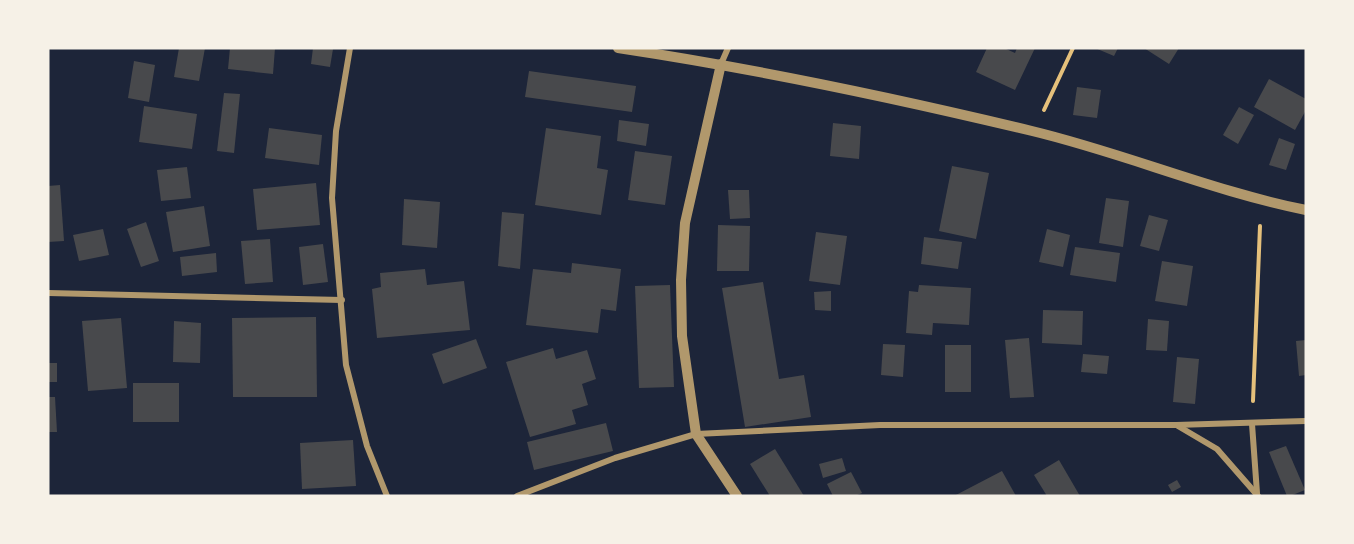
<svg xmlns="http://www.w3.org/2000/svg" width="1354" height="544" font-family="Cabin,sans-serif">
<rect width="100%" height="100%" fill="#14213d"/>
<rect fill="#1d2539" x="48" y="48" width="1258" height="448"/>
<g fill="#48494c">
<polygon points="179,48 205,48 199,81 174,77"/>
<polygon points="230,48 275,48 273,74 228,69"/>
<polygon points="313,48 333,49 330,67 311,64"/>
<polygon points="987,48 1004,48 1015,53 1017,48 1035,48 1015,90 976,72"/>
<polygon points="1095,48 1118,48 1114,56"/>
<polygon points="1144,48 1179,48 1169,64"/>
<polygon points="134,61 155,65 149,102 128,98"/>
<polygon points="529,71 636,86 632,112 525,97"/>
<polygon points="1269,79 1306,99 1306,110 1295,130 1254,107"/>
<polygon points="1077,87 1101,90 1097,118 1073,115"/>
<polygon points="224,93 240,94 234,153 217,151"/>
<polygon points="144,106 197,114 192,149 139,142"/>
<polygon points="1239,107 1254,115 1238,144 1223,135"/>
<polygon points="619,120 649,124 646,146 617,141"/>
<polygon points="833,123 861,126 859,159 830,156"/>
<polygon points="269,128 322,135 319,165 265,158"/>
<polygon points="546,128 601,136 597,168 608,170 601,215 535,205"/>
<polygon points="1279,138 1295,144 1286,170 1269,165"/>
<polygon points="635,151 672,156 665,205 628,200"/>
<polygon points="952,166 989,173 976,239 939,231"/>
<polygon points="187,167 191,198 161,201 157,170"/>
<polygon points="316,183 320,225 257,230 253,189"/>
<polygon points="60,185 64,241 48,242 48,186"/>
<polygon points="728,190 749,190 750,218 730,219"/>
<polygon points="1106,198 1129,201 1123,247 1099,243"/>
<polygon points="404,199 440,202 437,248 402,245"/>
<polygon points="204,206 210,246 173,252 166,212"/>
<polygon points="502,212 524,214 520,269 498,266"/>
<polygon points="1149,215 1168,220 1159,251 1140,246"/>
<polygon points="146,222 159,261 141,267 127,229"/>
<polygon points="718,225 750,226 749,271 717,271"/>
<polygon points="103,229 109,255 79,261 73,235"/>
<polygon points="1047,229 1070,235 1063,267 1039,262"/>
<polygon points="816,232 847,236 840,285 809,281"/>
<polygon points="924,237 962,242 958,269 921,264"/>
<polygon points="270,239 273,282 245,284 241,241"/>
<polygon points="323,244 328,282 303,285 299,247"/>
<polygon points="1075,247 1120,253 1116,282 1070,275"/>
<polygon points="216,253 217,272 182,276 180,257"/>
<polygon points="1162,261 1193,266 1187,306 1155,301"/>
<polygon points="572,263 621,269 616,311 601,309 598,333 526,325 533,269 571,273"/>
<polygon points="425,269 427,285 464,281 470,330 377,338 372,289 381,287 380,273"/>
<polygon points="763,282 779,379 804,375 811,417 745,427 722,288"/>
<polygon points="670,285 674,387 639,388 635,286"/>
<polygon points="919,285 971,288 969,325 933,323 932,335 906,333 909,291 918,292"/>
<polygon points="831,291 831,311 815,310 814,292"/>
<polygon points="1043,310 1083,311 1082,345 1042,343"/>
<polygon points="316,317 317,397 233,397 232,318"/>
<polygon points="121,318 127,388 88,391 82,321"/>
<polygon points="1148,319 1169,321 1167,351 1146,350"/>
<polygon points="174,321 201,323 200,363 173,362"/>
<polygon points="1029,338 1034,397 1010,398 1005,340"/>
<polygon points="476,339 487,368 443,384 432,354"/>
<polygon points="1306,340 1306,375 1299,376 1296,341"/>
<polygon points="883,344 905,345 903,377 881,375"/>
<rect x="945" y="345" width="26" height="47"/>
<polygon points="553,348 556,359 587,350 596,379 582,384 588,405 572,410 576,424 530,437 506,362"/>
<polygon points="1083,354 1109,356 1107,374 1081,372"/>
<polygon points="1177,357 1199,359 1195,404 1173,402"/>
<rect x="48" y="363" width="9" height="19"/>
<rect x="133" y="383" width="46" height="39"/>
<polygon points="48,397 55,397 57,432 48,432"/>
<polygon points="606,423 613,451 534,470 527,442"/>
<polygon points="353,440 356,486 302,489 300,443"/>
<polygon points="1286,446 1305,490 1290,496 1287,496 1269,452"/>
<polygon points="775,449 804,496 770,496 750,464"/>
<polygon points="842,458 846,471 823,478 819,464"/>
<polygon points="1059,460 1080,496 1047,496 1034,475"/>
<polygon points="1002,471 1016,496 954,496"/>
<polygon points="851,472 862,493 855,496 833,496 827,484"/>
<polygon points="1177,480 1181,487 1172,492 1168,485"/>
</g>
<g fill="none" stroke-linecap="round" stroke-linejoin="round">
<g stroke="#e5c07b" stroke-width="4">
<polyline points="1044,110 1073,48"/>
<polyline points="1253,401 1260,226"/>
</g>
<g stroke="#b1986c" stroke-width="6">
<polyline points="350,48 336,131 332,198 346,365 367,446 387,496"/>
<polyline points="721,64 728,48"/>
<polyline points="48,293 342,300"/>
<polyline points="1252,424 1257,493"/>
<polyline points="1178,426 1217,449 1258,496"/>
<polyline points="517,496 615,458 696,434 880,425 1176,425 1306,421"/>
</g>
<g stroke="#b1986c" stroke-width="10">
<path d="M618 48C757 69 895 98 1032 131 1124 153 1212 191 1306 210"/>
<polyline points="721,64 685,223 681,280 682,336 696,434 737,496"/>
</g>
</g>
<rect width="1354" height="544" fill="none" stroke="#f6f1e7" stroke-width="99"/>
</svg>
